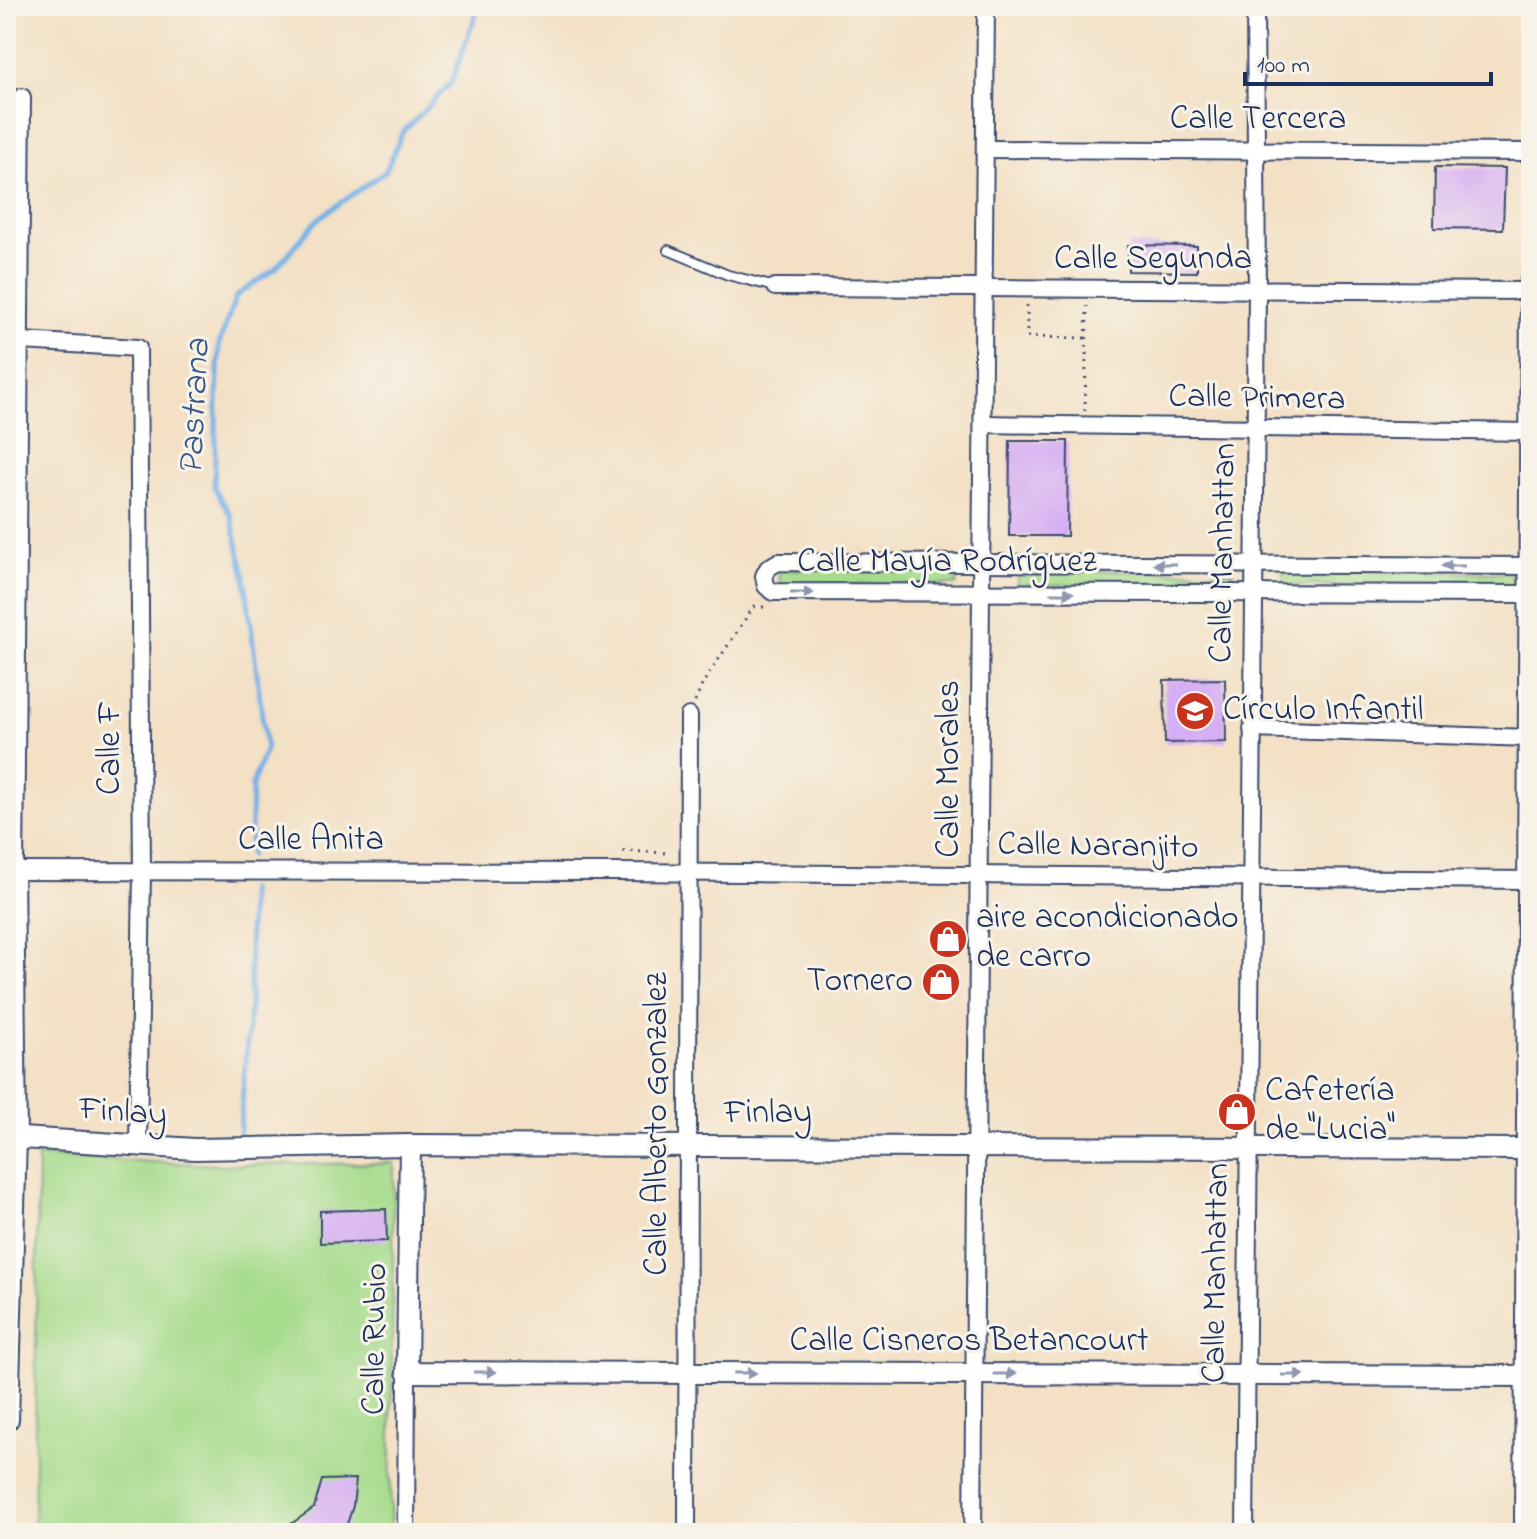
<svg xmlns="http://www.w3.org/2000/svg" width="1537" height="1539" font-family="'Indie Flower',sans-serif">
<rect width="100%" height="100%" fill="#f7f3e8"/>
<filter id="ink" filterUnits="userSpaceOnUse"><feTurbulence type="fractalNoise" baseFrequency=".0125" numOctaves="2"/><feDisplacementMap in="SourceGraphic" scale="16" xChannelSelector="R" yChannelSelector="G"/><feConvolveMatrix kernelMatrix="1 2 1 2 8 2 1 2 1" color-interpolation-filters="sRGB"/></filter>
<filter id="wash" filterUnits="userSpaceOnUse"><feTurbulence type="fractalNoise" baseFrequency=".006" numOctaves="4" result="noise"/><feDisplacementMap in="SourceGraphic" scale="32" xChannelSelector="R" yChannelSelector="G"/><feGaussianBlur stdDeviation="1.8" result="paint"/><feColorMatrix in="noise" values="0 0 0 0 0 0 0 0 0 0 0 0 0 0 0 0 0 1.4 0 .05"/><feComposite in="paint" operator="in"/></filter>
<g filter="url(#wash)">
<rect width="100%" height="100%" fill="#f3e0c5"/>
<g fill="#a6db8c" stroke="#608575" stroke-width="2">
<polygon points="780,569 957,570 957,585 779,584"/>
<polygon points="1017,570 1233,572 1233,587 1017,585"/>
<polygon points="1283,570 1512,573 1512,588 1283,585"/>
<polygon points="38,1156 216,1165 394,1163 390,1533 34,1533"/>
</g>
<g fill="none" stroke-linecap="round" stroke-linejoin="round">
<g stroke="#74b1e6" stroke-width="5">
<polyline points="250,855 252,785 266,748 245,577 231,516 214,487 219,344 236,296 275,269 319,218 386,171 402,133 451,83 479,6"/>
<polyline points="239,1139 250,1006 249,889"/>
</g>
</g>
<g id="blocks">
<g fill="#d6aef3">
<polygon points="1435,167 1505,168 1503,229 1434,228"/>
<polygon points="1128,245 1197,246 1197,272 1128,271"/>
<polygon points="1010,441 1068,441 1067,536 1009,536"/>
<polygon points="1225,679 1226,742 1165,743 1164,680"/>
<polygon points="386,1209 387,1241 320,1243 320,1211"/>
<polygon points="356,1479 353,1506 344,1533 278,1533 314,1508 322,1480"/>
</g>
</g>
</g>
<g filter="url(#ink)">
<use href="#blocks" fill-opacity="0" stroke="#3b4a6d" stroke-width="2"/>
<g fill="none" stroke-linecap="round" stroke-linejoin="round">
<defs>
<polyline id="service" points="668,250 728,275 775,287"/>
<g id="minor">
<polyline points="985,149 1531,152"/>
<polyline points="775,287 1531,291"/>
<polyline points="6,340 138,348 142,871 138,1147"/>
<polyline points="983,424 1531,432"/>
<polyline points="1531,566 778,562 768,568 764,576 766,586 773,592 1531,594"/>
<polyline points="1252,729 1531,738"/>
<polyline points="6,871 616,872 1531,880"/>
<polyline points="10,1420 18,1137 15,871 22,97"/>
<polyline points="406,1533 407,1372"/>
<polyline points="687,1533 689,716"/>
<polyline points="973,1533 986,6"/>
<polyline points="1245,1533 1257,291 1255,6"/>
</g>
<g id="tertiary">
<polyline points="6,1137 195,1149 410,1145 1531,1149"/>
<polyline points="410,1145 407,1372 1531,1376"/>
<polyline points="1525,1533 1531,279"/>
</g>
</defs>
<use href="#service" stroke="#3b4a6d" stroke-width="12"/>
<use href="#minor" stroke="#3b4a6d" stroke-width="20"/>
<use href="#tertiary" stroke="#3b4a6d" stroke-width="24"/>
<g stroke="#3b4a6d" stroke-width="3" stroke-dasharray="2 6" stroke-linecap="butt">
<polyline points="1027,305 1027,337 1087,338"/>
<polyline points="1085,411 1087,306"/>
<polyline points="754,607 767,607"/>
<polyline points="695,702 703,683 758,600"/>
<polyline points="623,851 671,853"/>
<polyline points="10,1437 12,1533"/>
</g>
<use href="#service" stroke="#fff" stroke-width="8"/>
<use href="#minor" stroke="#fff" stroke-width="16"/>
<use href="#tertiary" stroke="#fff" stroke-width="20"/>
</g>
<defs><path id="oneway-solid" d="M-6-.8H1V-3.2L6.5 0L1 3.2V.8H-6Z" transform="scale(2)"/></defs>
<g fill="#8d97ae">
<use href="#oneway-solid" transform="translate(1165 564) rotate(-180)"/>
<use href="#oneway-solid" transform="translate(1453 566) rotate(-180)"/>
<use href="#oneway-solid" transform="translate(802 593)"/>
<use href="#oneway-solid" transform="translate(1062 593)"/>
<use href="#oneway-solid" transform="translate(485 1372)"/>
<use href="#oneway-solid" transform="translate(745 1373)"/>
<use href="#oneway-solid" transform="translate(1005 1374)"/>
<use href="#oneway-solid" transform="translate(1293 1375)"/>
</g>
</g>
<defs>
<symbol id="school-disc" viewBox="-11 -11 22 22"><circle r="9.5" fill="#c8321e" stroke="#f7f3e8"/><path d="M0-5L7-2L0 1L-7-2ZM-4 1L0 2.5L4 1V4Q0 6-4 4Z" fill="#fff"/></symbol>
<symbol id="shop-disc" viewBox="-11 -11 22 22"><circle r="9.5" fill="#c8321e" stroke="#f7f3e8"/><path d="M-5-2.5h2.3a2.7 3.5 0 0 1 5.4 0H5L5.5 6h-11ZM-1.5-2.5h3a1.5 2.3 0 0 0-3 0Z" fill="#fff"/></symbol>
</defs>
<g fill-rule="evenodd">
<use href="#school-disc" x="1173" y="689" width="44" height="44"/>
<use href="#shop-disc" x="926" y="917" width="44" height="44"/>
<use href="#shop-disc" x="919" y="960" width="44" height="44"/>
<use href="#shop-disc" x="1215" y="1090" width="44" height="44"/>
</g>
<g text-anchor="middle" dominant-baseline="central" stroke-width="6" stroke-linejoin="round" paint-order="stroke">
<g font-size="34" fill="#1b2f5e" stroke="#f7f3e8">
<text x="1258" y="120">Calle Tercera</text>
<text x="1153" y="260">Calle Segunda</text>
<text transform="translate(1257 399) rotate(1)">Calle Primera</text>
<text transform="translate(1224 553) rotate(-89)">Calle Manhattan</text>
<text x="947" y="563">Calle Mayía Rodríguez</text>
<text transform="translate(111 748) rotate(-90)">Calle F</text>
<text transform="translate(950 769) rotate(-90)">Calle Morales</text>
<text x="311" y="841">Calle Anita</text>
<text transform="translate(1098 847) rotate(1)">Calle Naranjito</text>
<text transform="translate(123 1113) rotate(4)">Finlay</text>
<text x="768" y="1114">Finlay</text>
<text transform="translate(658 1124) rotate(-90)">Calle Alberto Gonzalez</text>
<text transform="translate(1217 1273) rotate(-89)">Calle Manhattan</text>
<text transform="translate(376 1339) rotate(-89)">Calle Rubio</text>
<text x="969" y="1342">Calle Cisneros Betancourt</text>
</g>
<g font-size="34" fill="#1b2f5e" stroke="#f7f3e8" text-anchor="start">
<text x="1223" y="711">Círculo Infantil</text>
<text x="976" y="919">aire acondicionado<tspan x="976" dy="39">de carro</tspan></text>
<text x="913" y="982" text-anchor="end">Tornero</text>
<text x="1265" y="1092">Cafetería<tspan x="1265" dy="39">de "Lucia"</tspan></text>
</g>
<g font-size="36" font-style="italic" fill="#365687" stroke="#f7f3e8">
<text transform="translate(196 407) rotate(-87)">Pastrana</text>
</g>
</g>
<rect width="1537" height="1539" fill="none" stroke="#f7f3e8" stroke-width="32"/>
<path d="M1245 72v12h246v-12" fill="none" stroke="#1b2f5e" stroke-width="4"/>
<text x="1257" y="72" font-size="24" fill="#1b2f5e" stroke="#f7f3e8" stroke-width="6" paint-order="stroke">100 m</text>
</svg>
